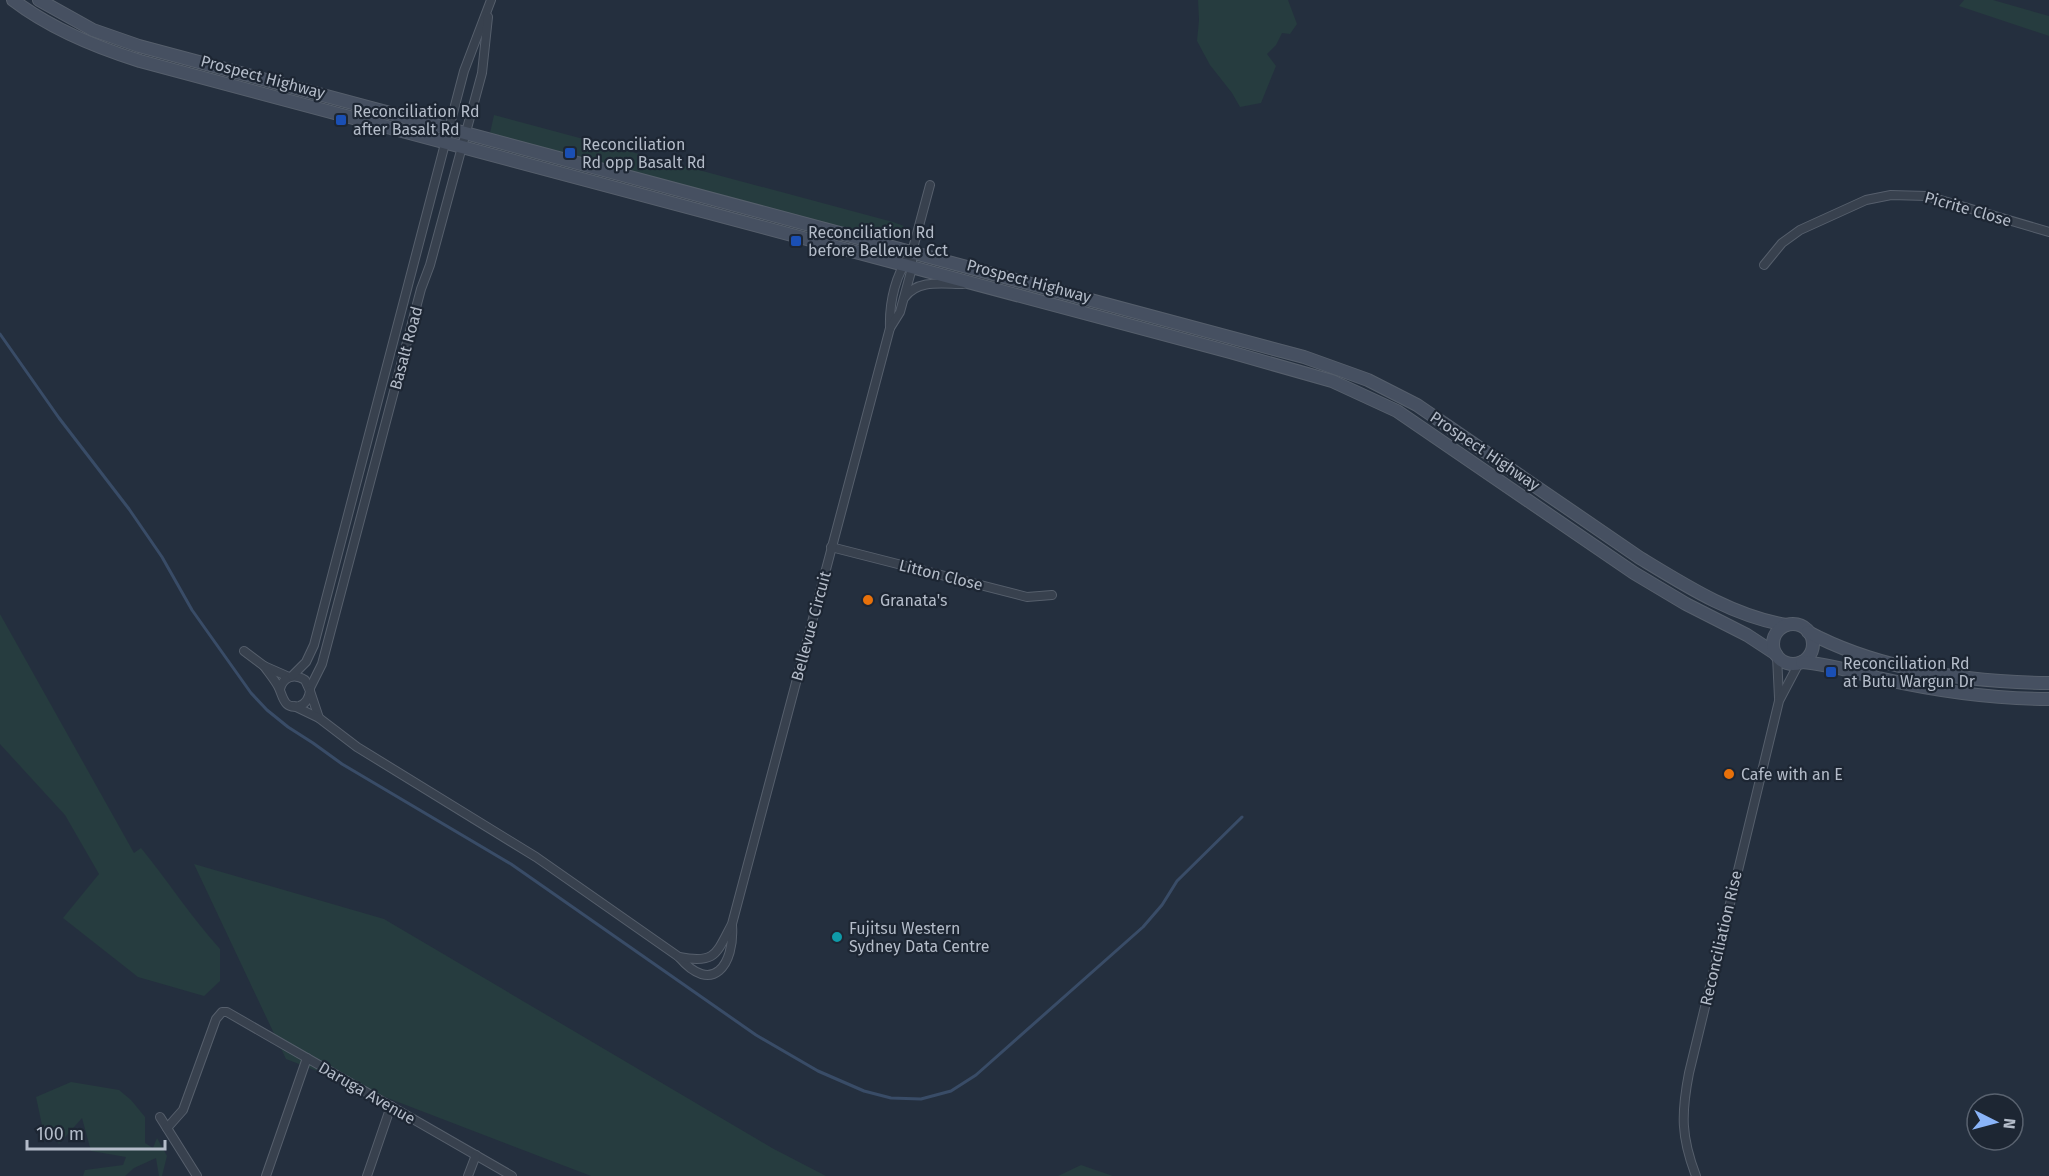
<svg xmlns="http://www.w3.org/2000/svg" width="2049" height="1176" font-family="'Fira Sans',sans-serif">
<rect width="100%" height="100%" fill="#242f3e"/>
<g fill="#263c3f">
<polygon points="1198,0 1288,0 1297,24 1290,34 1282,33 1276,45 1267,54 1276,66 1261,103 1240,107 1232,93 1210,65 1197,41 1199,20"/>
<polygon points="1964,0 1993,0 2049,16 2049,36 1959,6"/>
<polygon points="494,115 893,222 904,226 897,233 882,238 490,133"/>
<path d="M0 614 134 853 141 848C168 881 191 917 220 949V981L204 996 138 977 63 918 99 874 65 815 0 744Z"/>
<polygon points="194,864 384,919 772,1148 826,1176 591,1176 286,1059"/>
<polygon points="71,1082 119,1090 131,1100 145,1117 145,1143 153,1148 157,1138 167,1156 162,1176 159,1176 156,1158 134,1168 125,1176 83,1176 85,1170 123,1165 126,1157 91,1151 82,1118 59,1144 42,1125 36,1097"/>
<polygon points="1081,1165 1113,1176 1058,1176"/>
</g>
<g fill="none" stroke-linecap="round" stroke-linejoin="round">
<polyline stroke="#394c67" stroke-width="3" points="0,334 59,418 129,509 162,557 192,610 251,693 267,710 288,727 313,743 342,764 511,864 756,1035 818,1071 864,1091 891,1098 921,1099 951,1091 976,1075 1143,927 1162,905 1177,881 1242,817"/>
<defs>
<g id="street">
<polyline points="1764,265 1782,243 1800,230 1866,200 1891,195 1927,196 2049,232"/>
<path d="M905 297C918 279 943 284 963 284"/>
<path d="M890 328C889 301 896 273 912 252"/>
<polyline points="831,547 1027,597 1052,595"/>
<polyline points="244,651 264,666 289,677"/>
<polyline points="1777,656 1779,698"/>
<path d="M264 666C269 673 274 679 278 686 283 695 283 710 299 706 306 704 309 698 310 691L305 680C294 673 283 677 280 689"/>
<polyline points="292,676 306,662 314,645 464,71 491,0"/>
<polyline points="310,688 322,664 421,289 430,265 482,73 488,17"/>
<polyline points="310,691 319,718"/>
<path d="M294 706 319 718 357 747 536 857 679 957C712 996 735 965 732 925"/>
<path d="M679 957C716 964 716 954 732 924L881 362 890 328 900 312 912 268V252L930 185"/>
<polyline points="160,1117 197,1176"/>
<polyline points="167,1128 183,1110 216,1019 222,1012 227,1012 512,1176"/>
<polyline points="266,1176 307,1058"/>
<polyline points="367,1176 391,1106"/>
<polyline points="468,1176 476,1155"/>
<path d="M1696 1176C1681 1137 1681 1114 1689 1073L1779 701 1799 663"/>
</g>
<g id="secondary">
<path d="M13 0C51 29 95 47 140 61L1230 352 1332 381 1397 411 1634 573 1686 604 1747 635 1776 654"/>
<path d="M39 0 93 30 139 46 1304 357 1368 380 1417 405 1640 558C1686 586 1733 616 1786 625"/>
<circle cx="1793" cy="644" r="20"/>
<path d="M1808 632C1881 671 1968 682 2049 683"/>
<path d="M1802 662C1830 664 1856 673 1883 679 1937 691 1994 699 2049 699"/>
</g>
</defs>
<use href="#street" stroke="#565f6c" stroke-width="10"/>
<use href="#secondary" stroke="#565f6c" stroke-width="14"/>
<use href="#street" stroke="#38414e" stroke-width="8"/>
<use href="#secondary" stroke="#465061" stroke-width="12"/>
</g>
<g fill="#1a4fb4" stroke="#1d2633" stroke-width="2">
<rect x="335" y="114" width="12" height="12" rx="3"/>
<rect x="564" y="147" width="12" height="12" rx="3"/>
<rect x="790" y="235" width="12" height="12" rx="3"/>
<rect x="1825" y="666" width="12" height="12" rx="3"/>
</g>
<g fill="#e8710a" stroke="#1d2633" stroke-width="2">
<circle cx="868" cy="600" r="6"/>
<circle cx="1729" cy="774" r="6"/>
</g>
<circle fill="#0f9aa8" stroke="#1d2633" stroke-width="2" cx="837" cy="937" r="6"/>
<g text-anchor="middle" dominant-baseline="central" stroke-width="4.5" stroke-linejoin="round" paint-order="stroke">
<g font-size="16" fill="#b4bcc9" stroke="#1d2633">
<text transform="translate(263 77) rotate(15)">Prospect Highway</text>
<text transform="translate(1968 209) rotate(16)">Picrite Close</text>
<text transform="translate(1029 281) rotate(15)">Prospect Highway</text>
<text transform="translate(406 348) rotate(-75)">Basalt Road</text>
<text transform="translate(1485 451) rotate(34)">Prospect Highway</text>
<text transform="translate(941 575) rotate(14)">Litton Close</text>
<text transform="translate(811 626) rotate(-75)">Bellevue Circuit</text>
<text transform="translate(1721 938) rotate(-77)">Reconciliation Rise</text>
<text transform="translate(367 1093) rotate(30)">Daruga Avenue</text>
</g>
<g font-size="16" fill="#b4bcc9" stroke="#1d2633" text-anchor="start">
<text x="353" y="111">Reconciliation Rd<tspan x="353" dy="18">after Basalt Rd</tspan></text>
<text x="582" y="144">Reconciliation<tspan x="582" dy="18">Rd opp Basalt Rd</tspan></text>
<text x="808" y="232">Reconciliation Rd<tspan x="808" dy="18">before Bellevue Cct</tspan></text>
<text x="880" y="600">Granata's</text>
<text x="1843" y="663">Reconciliation Rd<tspan x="1843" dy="18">at Butu Wargun Dr</tspan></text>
<text x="1741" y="774">Cafe with an E</text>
<text x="849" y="928">Fujitsu Western<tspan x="849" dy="18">Sydney Data Centre</tspan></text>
</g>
</g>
<g transform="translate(1995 1122) rotate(96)"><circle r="28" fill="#1d2633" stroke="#59626f" stroke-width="1.5"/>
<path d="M0-4.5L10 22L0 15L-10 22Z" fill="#8ab4f8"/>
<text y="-9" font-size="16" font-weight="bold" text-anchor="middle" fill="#b4bcc9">N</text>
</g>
<path d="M27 1140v9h138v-9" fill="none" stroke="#b4bcc9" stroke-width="3"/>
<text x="36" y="1140" font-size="18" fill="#b4bcc9" stroke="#1d2633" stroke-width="4.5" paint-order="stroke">100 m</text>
</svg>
